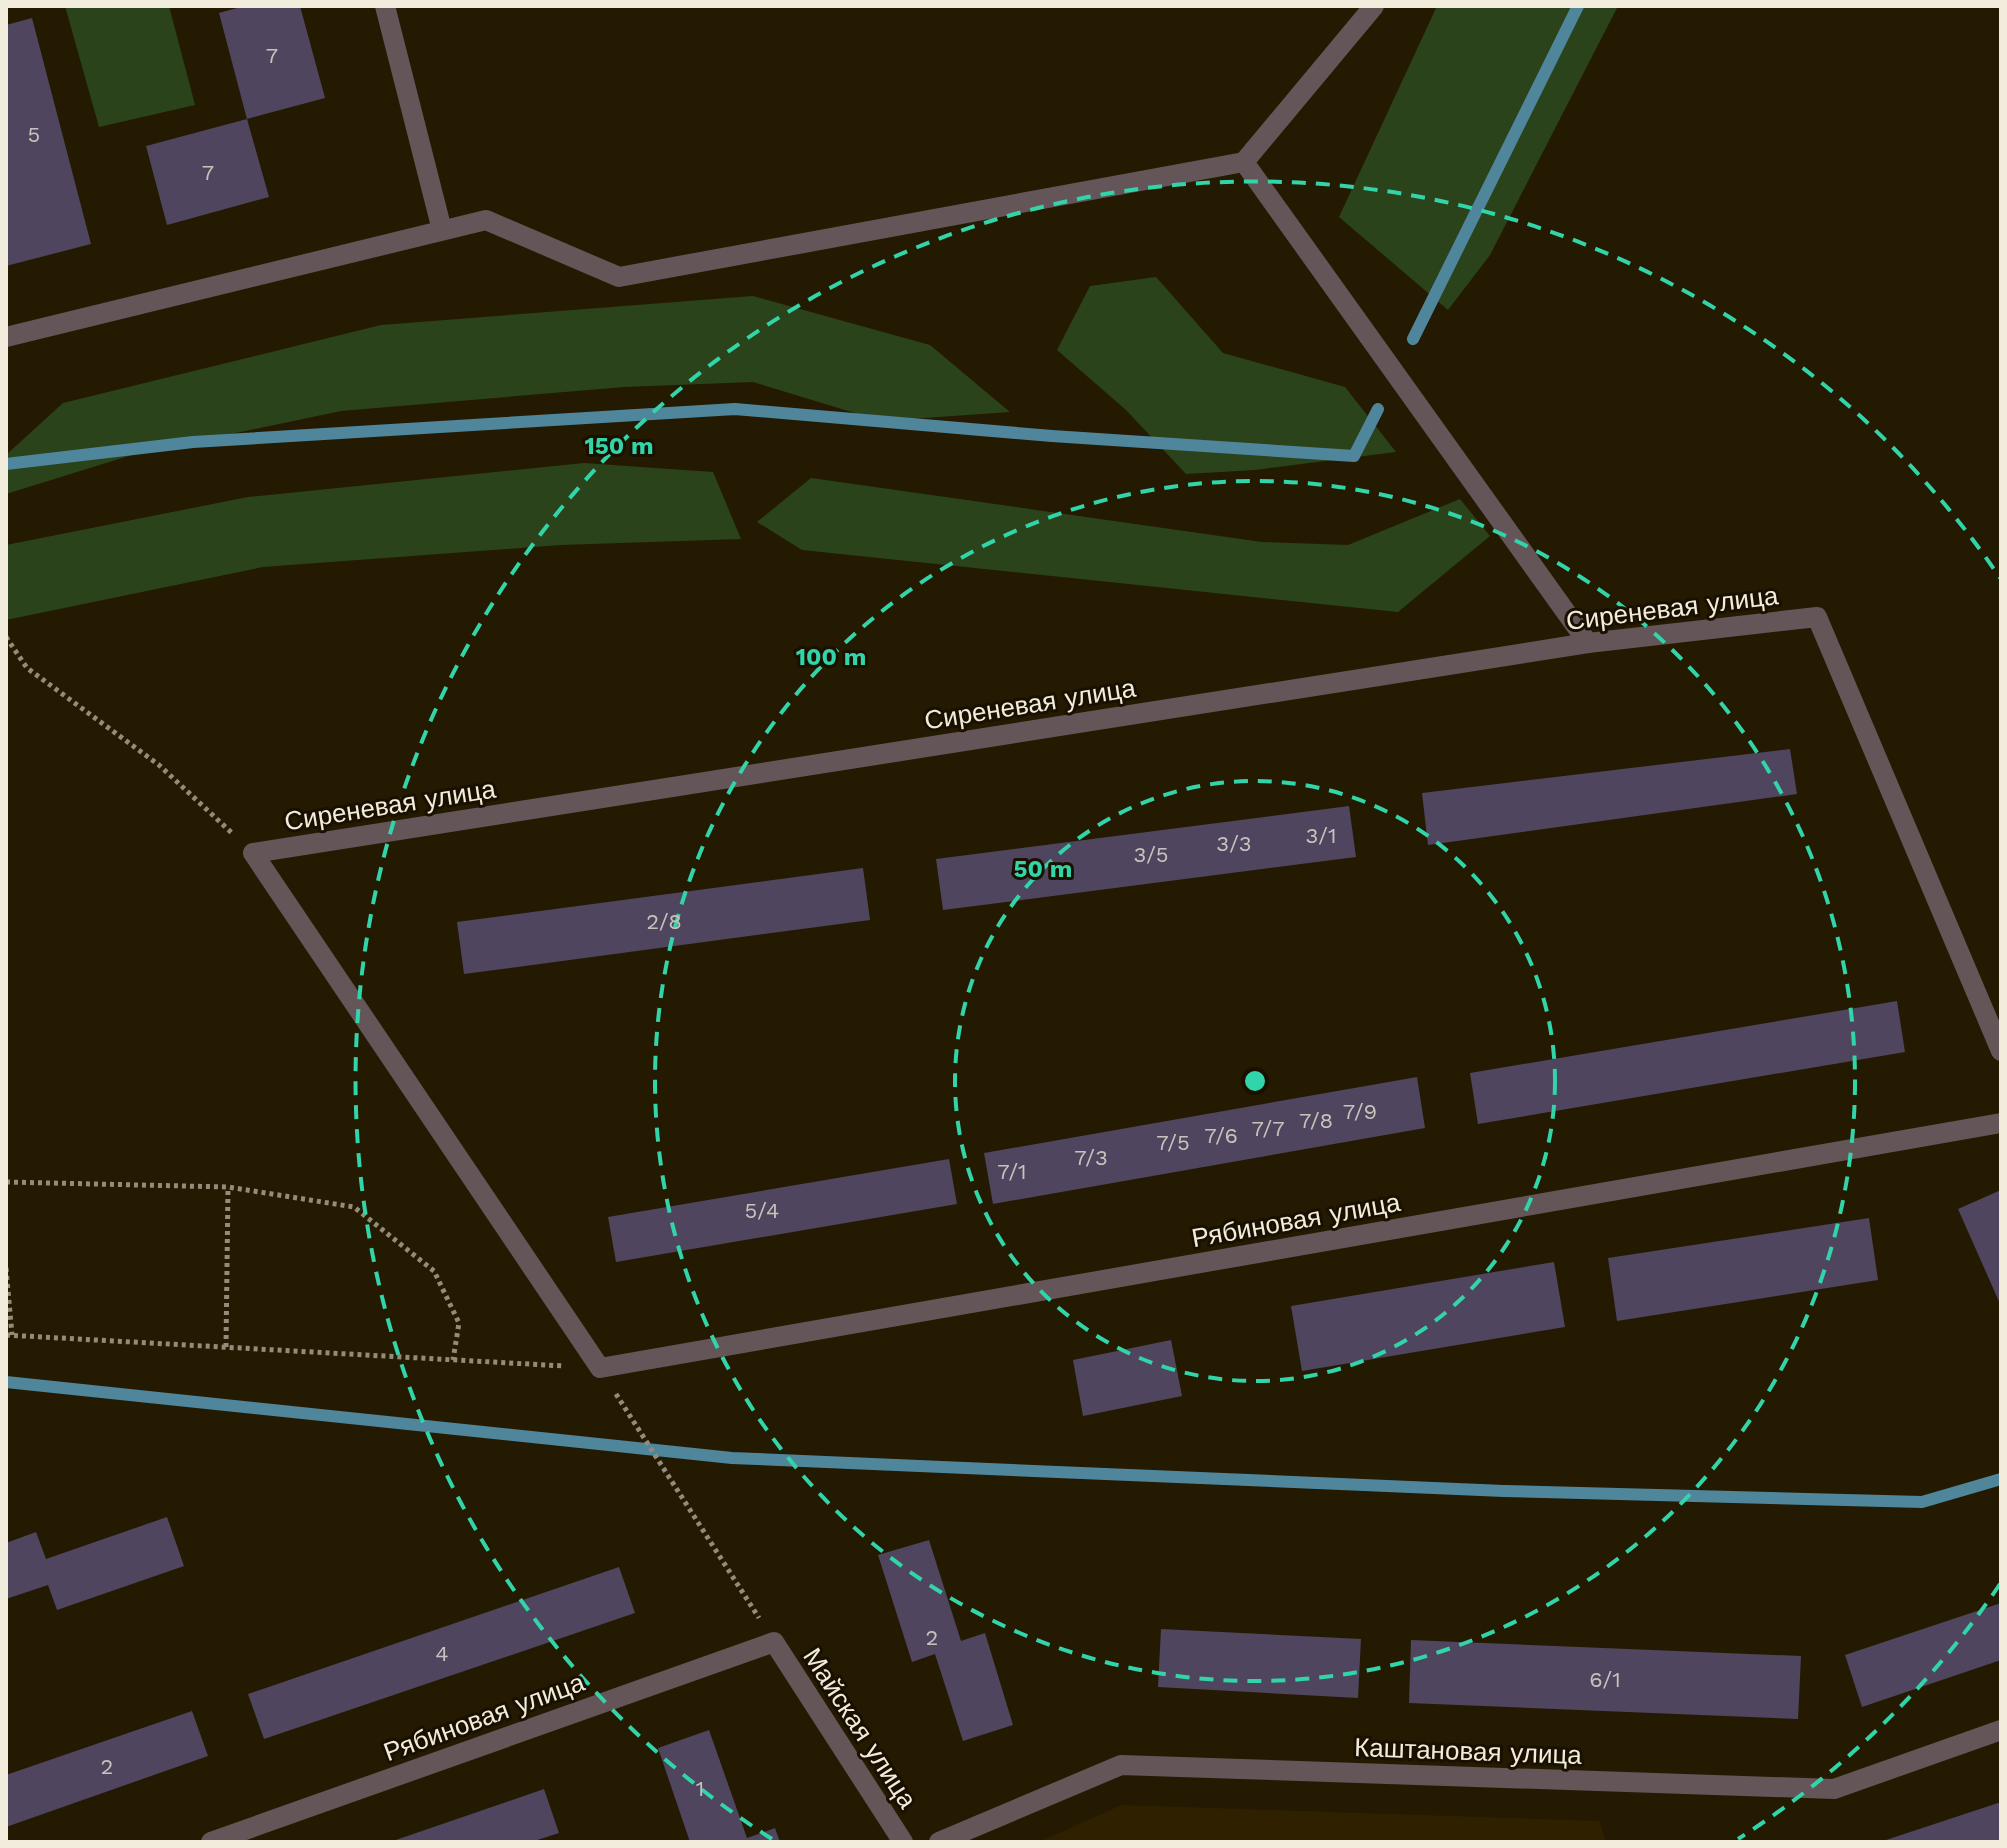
<svg xmlns="http://www.w3.org/2000/svg" width="2007" height="1848" font-family="'Work Sans',sans-serif">
<rect width="100%" height="100%" fill="#241a01"/>
<polygon fill="#2f2100" points="1122,1805 1599,1821 1606,1842 1039,1842"/>
<g fill="#2b431a">
<polygon points="65,6 169,6 195,105 99,127"/>
<polygon points="1437,6 1618,6 1490,255 1448,310 1339,217"/>
<polygon points="1156,277 1223,353 1345,387 1396,452 1255,470 1186,474 1126,410 1057,350 1090,286"/>
<polygon points="753,296 930,345 1010,412 881,421 753,382 624,387 341,411 135,454 6,494 6,455 63,403 381,325"/>
<polygon points="584,463 713,472 741,539 561,545 263,567 6,620 6,545 248,497"/>
<polygon points="811,478 1262,542 1348,545 1460,499 1490,536 1398,612 802,550 757,522"/>
</g>
<g fill="none" stroke-linecap="round" stroke-linejoin="round">
<g stroke="#50869c" stroke-width="12">
<polyline points="1413,339 1578,6"/>
<polyline points="6,464 193,442 735,409 1052,436 1354,456 1378,409"/>
<polyline points="6,1382 732,1458 1504,1491 1922,1502 2001,1479"/>
</g>
</g>
<g fill="#4f455e">
<polygon points="244,6 300,6 325,98 247,119 219,13"/>
<polygon points="32,18 91,244 6,266 6,25"/>
<polygon points="247,119 269,197 167,225 146,146"/>
<polygon points="1790,749 1797,794 1428,845 1422,793"/>
<polygon points="1349,806 1356,857 943,910 936,859"/>
<polygon points="863,868 870,920 464,974 457,922"/>
<polygon points="1897,1001 1905,1052 1478,1124 1470,1073"/>
<polygon points="1417,1077 1425,1128 993,1204 984,1153"/>
<polygon points="949,1159 957,1204 616,1262 608,1217"/>
<polygon points="2001,1190 2001,1306 1958,1209"/>
<polygon points="1869,1218 1878,1280 1617,1321 1608,1258"/>
<polygon points="1554,1262 1565,1327 1302,1371 1291,1306"/>
<polygon points="1171,1340 1182,1396 1083,1416 1073,1360"/>
<polygon points="167,1517 184,1566 57,1610 48,1585 6,1599 6,1543 36,1532 46,1559"/>
<polygon points="929,1540 961,1641 985,1633 1013,1725 963,1741 935,1654 912,1662 878,1555"/>
<polygon points="619,1567 635,1613 264,1739 248,1694"/>
<polygon points="2001,1603 2001,1660 1862,1707 1845,1655"/>
<polygon points="1161,1629 1361,1639 1358,1698 1158,1687"/>
<polygon points="1411,1640 1801,1656 1798,1719 1409,1703"/>
<polygon points="192,1711 208,1756 6,1827 6,1775"/>
<polygon points="709,1730 747,1838 775,1828 780,1842 690,1842 658,1748"/>
<polygon points="544,1789 559,1833 531,1842 390,1842"/>
<polygon points="2001,1802 2001,1842 1883,1842 1883,1841"/>
</g>
<g fill="none" stroke-linecap="round" stroke-linejoin="round">
<g stroke="#948c78" stroke-width="5" stroke-dasharray="4 4" stroke-linecap="butt">
<polyline points="6,637 27,668 159,765 234,835"/>
<polyline points="6,1182 228,1187 354,1207 434,1271 459,1323 453,1360"/>
<polyline points="6,1268 12,1335"/>
<polyline points="6,1335 564,1366"/>
<polyline points="226,1347 228,1187"/>
<polyline points="616,1394 759,1618"/>
</g>
<g stroke="#645558" stroke-width="20">
<polyline points="385,6 442,230"/>
<polyline points="1244,162 1588,643"/>
<polyline points="6,337 486,220 619,277 1244,162 1374,6"/>
<polyline points="2001,1051 1817,617 1588,643 253,853 600,1368 2001,1123"/>
<polyline points="211,1842 774,1642 903,1842"/>
<polyline points="939,1842 1121,1765 1834,1789 2001,1730"/>
</g>
</g>
<g fill="none" stroke="#32d4a9" stroke-width="4" stroke-dasharray="14 10">
<circle cx="1255" cy="1081" r="300"/>
<circle cx="1255" cy="1081" r="600"/>
<path d="M2000 1584A899 899 0 0 1 1738 1839M772 1839A899 899 0 1 1 2000 578"/>
</g>
<g text-anchor="middle" dominant-baseline="central" stroke-width="6" stroke-linejoin="round" paint-order="stroke">
<g font-size="22" fill="#c9c2bc">
<text x="272" y="55">7</text>
<text x="34" y="134">5</text>
<text x="208" y="172">7</text>
<text x="1321" y="835">3/1</text>
<text x="1234" y="843">3/3</text>
<text x="1151" y="854">3/5</text>
<text x="664" y="921">2/8</text>
<text x="1360" y="1111">7/9</text>
<text x="1316" y="1120">7/8</text>
<text x="1268" y="1128">7/7</text>
<text x="1221" y="1135">7/6</text>
<text x="1173" y="1142">7/5</text>
<text x="1091" y="1157">7/3</text>
<text x="1012" y="1171">7/1</text>
<text x="762" y="1210">5/4</text>
<text x="932" y="1637">2</text>
<text x="442" y="1653">4</text>
<text x="1605" y="1679">6/1</text>
<text x="107" y="1766">2</text>
<text x="700" y="1788">1</text>
</g>
<g font-size="26" fill="#f2ecdc" stroke="#1a1000">
<text transform="translate(1672 608) rotate(-7)">Сиреневая улица</text>
<text transform="translate(1030 704) rotate(-9)">Сиреневая улица</text>
<text transform="translate(390 805) rotate(-9)">Сиреневая улица</text>
<text transform="translate(1296 1220) rotate(-10)">Рябиновая улица</text>
<text transform="translate(484 1717) rotate(-20)">Рябиновая улица</text>
<text transform="translate(860 1728) rotate(57)">Майская улица</text>
<text transform="translate(1468 1751) rotate(2)">Каштановая улица</text>
</g>
</g>
<circle cx="1255" cy="1081" r="12" fill="#32d4a9" stroke="#1a1000" stroke-width="4"/>
<g font-size="24" text-anchor="middle" font-weight="bold" fill="#32d4a9" stroke="#1a1000" stroke-width="6" stroke-linejoin="round" paint-order="stroke">
<text x="619" y="454">150 m</text>
<text x="831" y="665">100 m</text>
<text x="1043" y="877">50 m</text>
</g>
<rect width="2007" height="1848" fill="none" stroke="#f2ecdc" stroke-width="16"/>
</svg>
